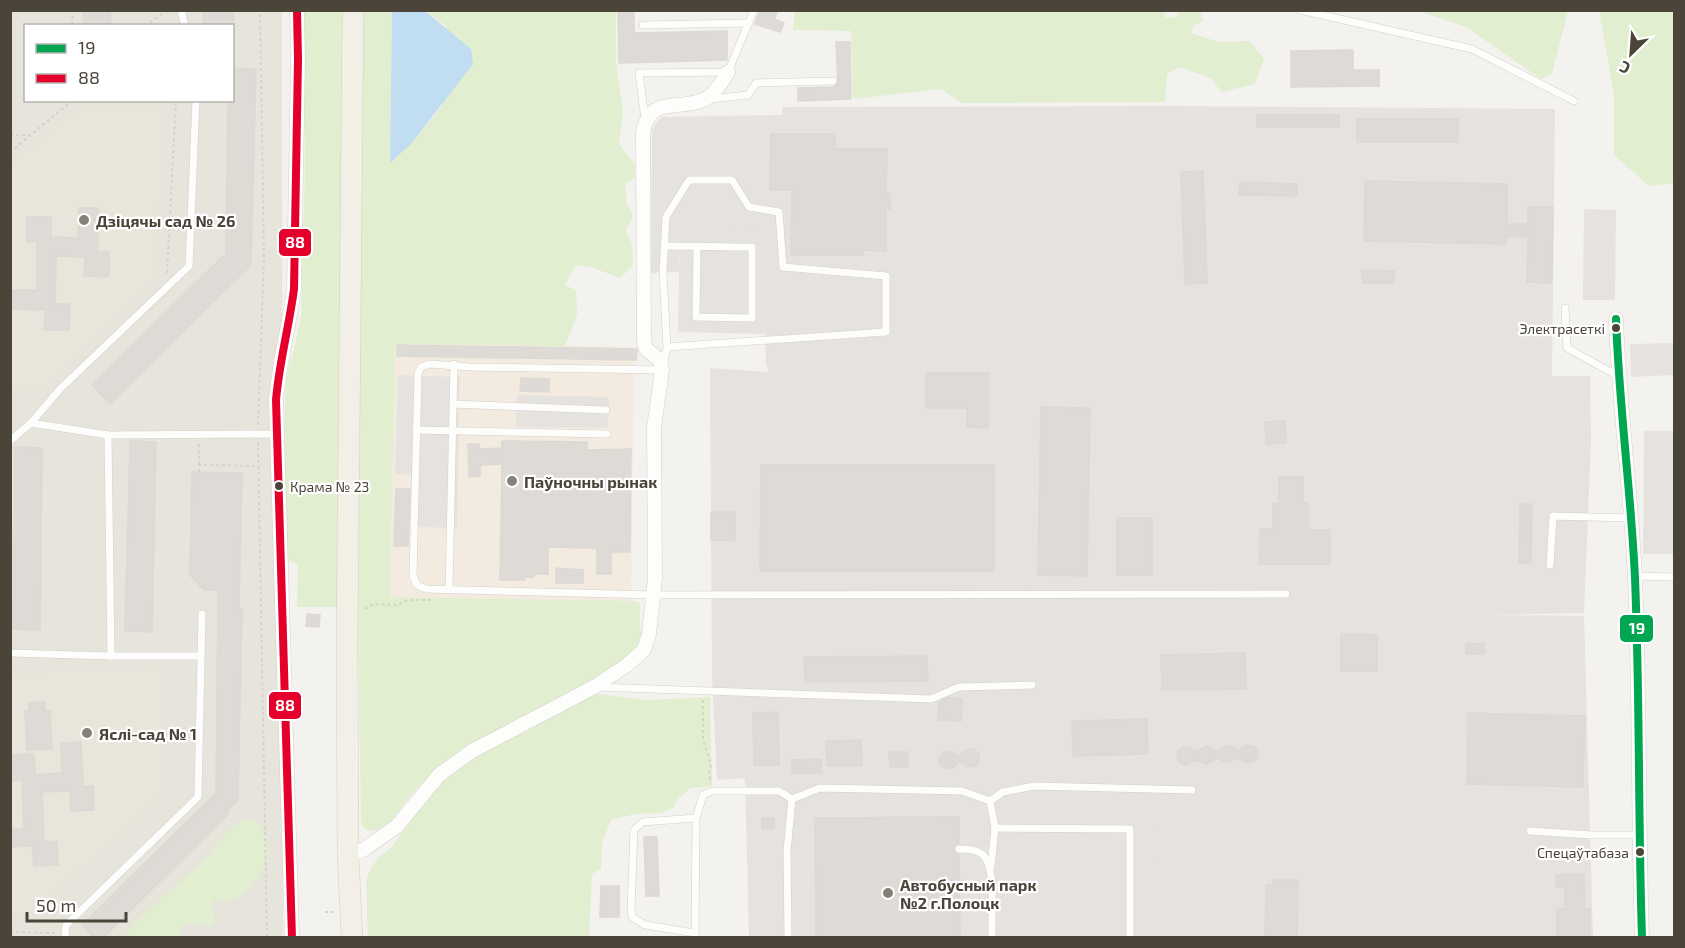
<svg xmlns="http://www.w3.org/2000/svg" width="1685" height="948" font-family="'Exo 2',sans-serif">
<rect width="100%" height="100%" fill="#f4f2ee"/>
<path fill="#e7e4dc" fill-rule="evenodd" d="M10 11H282L283 937H11ZM26 26H232V100H26Z"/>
<polygon fill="#f3ebdf" points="395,343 638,347 638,360 634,361 631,601 390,597"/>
<polygon fill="#e6e2de" points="1166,106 1555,109 1552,376 1590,376 1591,441 1584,613 1489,615 1584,616 1593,937 749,937 745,778 717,780 712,676 710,368 769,372 766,364 765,334 769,334 771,227 680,225 679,272 651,273 652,129 661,117 782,115 782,107"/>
<g fill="#eae5da">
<polygon points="167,105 154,278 41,391 11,391 11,162 77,109"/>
<polygon points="163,669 162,794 32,917 11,915 10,673"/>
</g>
<g fill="#e1eecf">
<polygon points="795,10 1163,10 1166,18 1176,17 1179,11 1200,11 1203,21 1193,26 1191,33 1219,42 1250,41 1264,59 1255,84 1221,92 1211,78 1179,67 1167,74 1165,102 962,103 941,89 853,99 851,31 793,30"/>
<polygon points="303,11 343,11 338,607 297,607 298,564 287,561 284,433 286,378 297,337 301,315 305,166"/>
<polygon points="363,11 392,11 390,163 411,144 442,106 446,26 425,11 616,11 616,62 623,112 619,144 635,164 635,177 625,185 627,204 633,216 626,231 632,244 633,266 620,278 588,266 575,266 565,285 576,290 577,315 565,346 395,344 390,597 636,601 640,604 640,631 645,631 640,646 628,656 589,681 469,746 434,771 410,796 391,821 377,830 371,831 365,829 361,822 358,625"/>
<polygon points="1419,11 1568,11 1552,73 1541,79 1466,27"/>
<polygon points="1599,11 1674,11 1674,183 1649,186 1614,155 1614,94"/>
<polygon points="595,694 647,700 710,697 712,786 690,788 678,799 673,808 661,813 635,814 611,820 602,843 601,869 592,874 589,937 368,937 366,881 370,870 378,858 392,847 422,805 443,781 475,757"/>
<path d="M244 820 257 821C276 846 269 867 249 888 243 894 237 900 229 901 225 901 219 899 215 899L210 904 215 916 213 923 208 926 188 922 179 932 178 937H123C146 907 179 886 205 859 220 844 224 829 244 820Z"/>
</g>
<g fill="#e6e3df">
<polygon points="1584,209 1616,210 1615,300 1583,300"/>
<polygon points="680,225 771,226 769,334 678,332"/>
<polygon points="1674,343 1674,375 1631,377 1630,344"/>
<polygon points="398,375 460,377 457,528 415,527 416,475 395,474"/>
<polygon points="517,395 609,397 608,428 516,427"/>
<polygon points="1644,431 1674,431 1674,554 1643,554"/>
<polygon points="999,824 1157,824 1158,937 1000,937"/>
</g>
<polygon fill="#c0ddf1" points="392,11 425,11 471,49 473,64 411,144 390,163"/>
<g fill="#dedbd6" stroke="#dcd9d4" stroke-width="1.5">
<polygon points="83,10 110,10 111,26 84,26"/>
<polygon points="203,10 233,10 234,26 203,26"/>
<polygon points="618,10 634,10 634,33 727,31 727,60 619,63"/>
<polygon points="760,10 778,10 774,19 784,23 780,32 755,24"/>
<polygon points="836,42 850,42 851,99 798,101 798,88 833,87 838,84"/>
<polygon points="1353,50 1353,70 1379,70 1379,86 1291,87 1291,51"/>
<polygon points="232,68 256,69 251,265 110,404 92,385 226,253 228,100 232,100"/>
<rect x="1257" y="115" width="82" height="12"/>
<rect x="1357" y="119" width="101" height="23"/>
<polygon points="771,134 835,134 835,149 887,149 886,194 890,194 890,209 886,209 886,251 863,250 863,255 791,255 792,190 770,190"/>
<polygon points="1203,171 1207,283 1185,284 1181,172"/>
<polygon points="1365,181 1507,184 1507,224 1528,224 1528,207 1553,207 1552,283 1527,282 1528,237 1506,236 1506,244 1364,241"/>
<polygon points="1240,182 1297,184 1297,196 1239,195"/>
<polygon points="79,208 98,208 98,252 109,252 109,277 84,276 85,257 56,256 55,304 70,304 69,330 44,330 45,310 10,309 10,290 37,290 37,242 27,242 27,217 51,217 51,237 78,238"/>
<polygon points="1362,270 1394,271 1394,283 1363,283"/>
<polygon points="397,345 637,349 636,360 397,356"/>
<polygon points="926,373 988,373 988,428 967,427 967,408 926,408"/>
<polygon points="521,378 549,379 549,392 520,391"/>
<polygon points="1041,407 1090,408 1087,576 1038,575"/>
<polygon points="1285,421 1286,443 1266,444 1265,422"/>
<polygon points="130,441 156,442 152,632 125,631"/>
<polygon points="502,441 587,442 587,450 631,449 630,552 611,552 611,574 597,574 597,548 548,547 548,574 534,574 534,577 525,577 525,580 500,580 502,464 480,465 480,476 469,477 468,444 479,444 479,449 502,448"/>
<polygon points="15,447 42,448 40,630 13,629"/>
<polygon points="761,465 994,465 994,571 760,571"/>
<polygon points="192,472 242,473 239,608 242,608 238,800 226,812 228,814 103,938 94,938 82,925 216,793 218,590 204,590 190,575"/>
<polygon points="1279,477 1303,477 1303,503 1308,503 1308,530 1330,530 1330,564 1259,564 1260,529 1273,529 1273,503 1279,503"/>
<polygon points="396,489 410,489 408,546 394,546"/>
<polygon points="1520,504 1532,504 1531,563 1519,563"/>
<rect x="711" y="512" width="24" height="28"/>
<rect x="1117" y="518" width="35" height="57"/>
<polygon points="556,568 583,570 583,583 556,583"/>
<polygon points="307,614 320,615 319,627 306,626"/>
<polygon points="1341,634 1377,635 1377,671 1341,671"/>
<rect x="1466" y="644" width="18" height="10"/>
<polygon points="1245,653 1246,689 1162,690 1161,655"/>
<polygon points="927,656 928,681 805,682 804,657"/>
<polygon points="947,698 962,699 961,721 938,720 939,702"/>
<polygon points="45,702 45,711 50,711 52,749 27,750 25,711 29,711 29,703"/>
<polygon points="778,712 779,765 754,765 753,713"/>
<polygon points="1468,713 1585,716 1583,787 1467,784"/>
<polygon points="1147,719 1148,754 1073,756 1072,721"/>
<polygon points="861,740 862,765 827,766 826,741"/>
<polygon points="81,742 83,786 93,786 94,810 71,811 70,791 42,792 44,842 57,841 58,865 34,866 32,846 10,847 10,830 24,829 22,780 10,780 10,755 34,754 35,775 62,773 61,743"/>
<polygon points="1229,745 1238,750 1247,745 1254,746 1258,751 1257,758 1253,762 1248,763 1238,758 1227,763 1218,758 1206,764 1197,760 1185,765 1180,763 1177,758 1178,751 1183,747 1190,748 1196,751 1208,746 1217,751"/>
<polygon points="972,749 975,750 979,755 979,761 975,766 968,767 959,761 954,767 947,769 940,765 939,758 944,752 952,752 958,757 966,750"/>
<polygon points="889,752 908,752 908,767 890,767"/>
<polygon points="821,759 821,773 792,773 792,760"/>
<polygon points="959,817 959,843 954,846 953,850 959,855 960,938 816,938 815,818"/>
<rect x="762" y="818" width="12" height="11"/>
<polygon points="644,837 657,837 659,896 646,896"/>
<polygon points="1584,874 1585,909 1590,909 1590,938 1557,938 1557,909 1565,909 1565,887 1556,887 1556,875"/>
<polygon points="1273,880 1298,880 1297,938 1265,938 1266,885 1273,885"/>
<polygon points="601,886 619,886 619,917 600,917"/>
</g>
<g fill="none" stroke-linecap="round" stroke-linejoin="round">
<defs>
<g id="lane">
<polyline points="181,10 185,26"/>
<polyline points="1300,10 1472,49 1574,101"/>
<polyline points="643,25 749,23"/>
<polyline points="710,99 748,95 756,83 833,81"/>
<polyline points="196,100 189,266 60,389 31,423 108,435 275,434"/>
<polyline points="645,119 639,73 728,72 754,10"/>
<path d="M666 246C695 246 723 247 752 247V318L696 317 697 246"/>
<polyline points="1565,308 1567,348 1618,376"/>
<polyline points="667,347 886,332 886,276 783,267 779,212 749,207 732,180 689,180 666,217 663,272 667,347 662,370 470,367 429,364 421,367 418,373 413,576 417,585 426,589 654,595 1286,594"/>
<polyline points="453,404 606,410"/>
<polyline points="416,430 607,434"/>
<polyline points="108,435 111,656"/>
<polyline points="10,441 31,423"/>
<polyline points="1550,565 1553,516 1630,518"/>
<polyline points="1635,576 1674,577"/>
<polyline points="449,590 454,364"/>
<polyline points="10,653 111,656 201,656"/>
<polyline points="597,687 931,699 959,687 1032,685"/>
<polyline points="990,801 995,828 991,866"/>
<polyline points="995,828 1130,829 1130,938"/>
<polyline points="1530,831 1591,835 1641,835"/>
<path d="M959 849C967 849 975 849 982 854 997 866 991 918 992 938"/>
<polyline points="695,933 645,925 632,917 631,908 634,830 643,822 696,818"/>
<polyline points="65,938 66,925 198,797 202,614"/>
<polyline points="695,938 696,818 703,795 712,791 779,791 792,799 820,788 962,791 990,801 1003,792 1034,786 1192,790"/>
<polyline points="788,938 787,851 792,799"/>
</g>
<g id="street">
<path d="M1616 319C1619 406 1631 492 1635 578 1640 698 1638 818 1642 938"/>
<path d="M348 855 363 850 397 826 439 775 472 751 594 687 627 665 644 650 649 634 655 578 654 428 662 370 660 360 646 349 644 342 643 132C650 95 677 111 703 100 714 96 722 82 728 72"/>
<path d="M292 938 276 400C279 363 289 327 294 289L298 59 297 10"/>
</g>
<polyline id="primary" points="352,938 348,855 347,643 353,10"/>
</defs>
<use href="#lane" stroke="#d2d0cb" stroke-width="8"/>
<use href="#street" stroke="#d2d0cb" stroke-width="15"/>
<use href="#primary" stroke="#d6cebb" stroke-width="22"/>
<g stroke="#d3d2cc" stroke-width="2" stroke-dasharray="3 3" stroke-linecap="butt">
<polyline points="72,10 73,26"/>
<polyline points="145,26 168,10"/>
<polyline points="10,135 31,135"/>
<polyline points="10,152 73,100"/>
<polyline points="167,273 176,100"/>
<polyline points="258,425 264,257 260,10"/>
<polyline points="258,442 267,938"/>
<polyline points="199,444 199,465"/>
<polyline points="199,472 199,465 259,466"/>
<polyline points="365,609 373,604 398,605 407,600 431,600"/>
<polyline points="703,700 703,739 711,765 709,774 711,783"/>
<polyline points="325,912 334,912"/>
<polyline points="10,932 57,933"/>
</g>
<use href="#lane" stroke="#fdfdfc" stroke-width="7"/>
<use href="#street" stroke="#fdfdfc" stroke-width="14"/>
<use href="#primary" stroke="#f2efe6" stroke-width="21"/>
<defs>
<path id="bus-1" d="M1616 319C1619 406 1631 492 1635 578 1640 698 1638 818 1642 938"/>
<path id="bus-2" d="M292 938 276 400C279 363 289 327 294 289L298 59 297 10"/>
</defs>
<use href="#bus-1" stroke="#fff" stroke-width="12"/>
<use href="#bus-2" stroke="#fff" stroke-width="12"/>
<use href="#bus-1" stroke="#00a651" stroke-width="8"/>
<use href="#bus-2" stroke="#e4002b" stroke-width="8"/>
</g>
<g fill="#868178" stroke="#fff" stroke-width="2">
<circle cx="84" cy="220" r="6"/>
<circle cx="512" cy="481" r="6"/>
<circle cx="87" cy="733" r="6"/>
<circle cx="888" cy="893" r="6"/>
</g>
<g fill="#4b4439" stroke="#fff" stroke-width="2">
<circle cx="1616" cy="328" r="5"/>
<circle cx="279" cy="486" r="5"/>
<circle cx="1640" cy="852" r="5"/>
</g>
<g text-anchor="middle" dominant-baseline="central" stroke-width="4.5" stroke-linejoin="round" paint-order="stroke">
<g font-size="14" fill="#4b4439" stroke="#fff" text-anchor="end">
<text x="1605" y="328">Электрасеткі</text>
<text x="290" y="486" text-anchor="start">Крама № 23</text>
<text x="1629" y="852">Спецаўтабаза</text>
</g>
<g font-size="16" font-weight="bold" fill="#4b4439" stroke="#fff" text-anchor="start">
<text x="96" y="220">Дзіцячы сад № 26</text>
<text x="524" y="481">Паўночны рынак</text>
<text x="99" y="733">Яслі-сад № 1</text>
<text x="900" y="884">Автобусный парк<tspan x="900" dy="18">№2 г.Полоцк</tspan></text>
</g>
</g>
<g stroke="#fff" stroke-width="2">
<rect x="278" y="228" width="34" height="29" rx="6" fill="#e4002b"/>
<rect x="1619" y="614" width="35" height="29" rx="6" fill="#00a651"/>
<rect x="268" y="691" width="34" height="29" rx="6" fill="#e4002b"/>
</g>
<g font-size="16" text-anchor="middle" font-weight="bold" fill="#fff">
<text x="295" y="248">88</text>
<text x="1637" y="634">19</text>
<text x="285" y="711">88</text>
</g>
<rect width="1685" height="948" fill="none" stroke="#4b4439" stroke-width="24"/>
<rect x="24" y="24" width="210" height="78" fill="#ffffff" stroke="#b7b4b0" stroke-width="1.5"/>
<rect x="36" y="44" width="30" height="9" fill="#00a651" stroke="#b7b4b0" stroke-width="1.5"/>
<text x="78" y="54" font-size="18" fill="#4b4439">19</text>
<rect x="36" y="74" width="30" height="9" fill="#e4002b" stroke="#b7b4b0" stroke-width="1.5"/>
<text x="78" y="84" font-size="18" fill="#4b4439">88</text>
<g transform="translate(1631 54) rotate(205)" stroke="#ffffff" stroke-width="4.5" paint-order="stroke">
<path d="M0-4.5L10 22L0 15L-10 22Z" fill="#4b4439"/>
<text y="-9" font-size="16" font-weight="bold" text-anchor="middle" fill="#4b4439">С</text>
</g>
<path d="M27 912v9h99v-9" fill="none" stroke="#4b4439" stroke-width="3"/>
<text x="36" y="912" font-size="18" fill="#4b4439" stroke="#ffffff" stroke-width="4.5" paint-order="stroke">50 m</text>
</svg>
